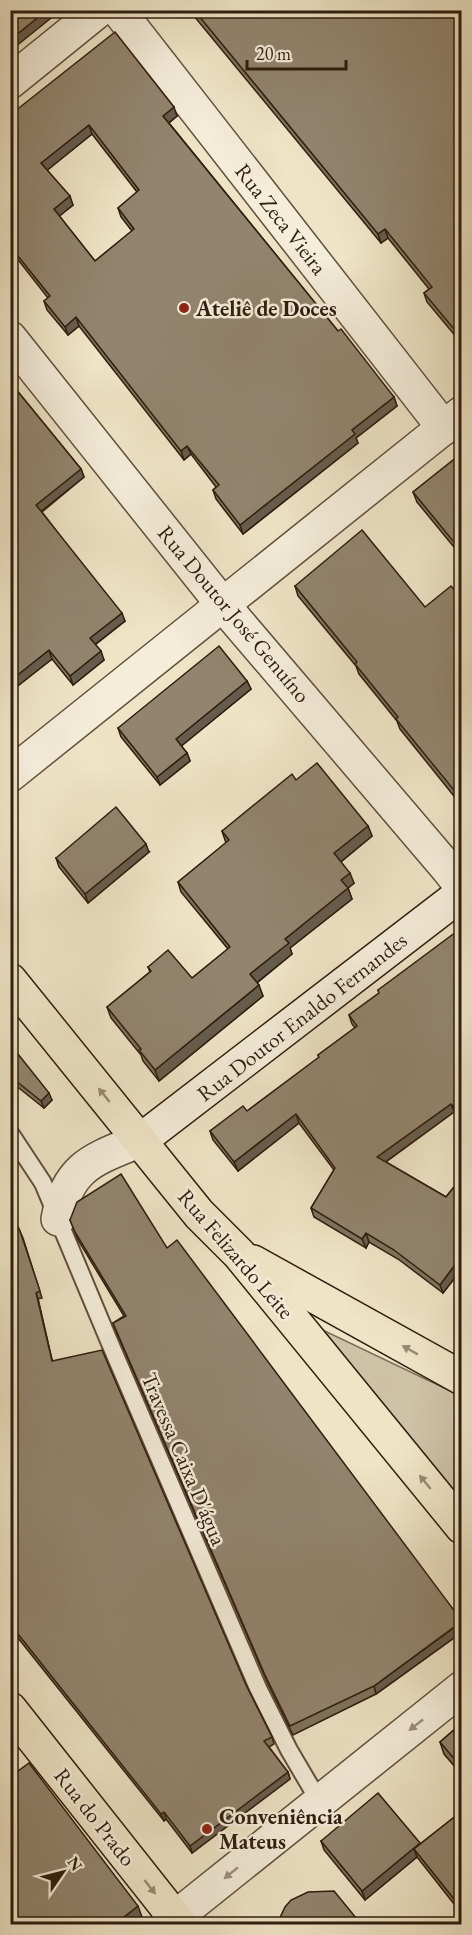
<svg xmlns="http://www.w3.org/2000/svg" width="472" height="1935" font-family="'EB Garamond',serif">
<rect width="100%" height="100%" fill="#eee4c6"/>
<filter id="stains"><feTurbulence type="fractalNoise" baseFrequency=".00333" numOctaves="4"/><feColorMatrix values="0 0 0 0 .2 0 0 0 0 .09 0 0 0 0 .02 0 0 0 .5 -.17"/></filter>
<radialGradient id="worn" r=".72"><stop offset=".6" stop-color="#630" stop-opacity="0"/><stop offset="1" stop-color="#630" stop-opacity=".3"/></radialGradient>
<polygon fill="#cec2a7" stroke="#7e705a" stroke-width="1.5" points="287,1313 461,1396 461,1527"/>
<g fill="none" stroke-linecap="round" stroke-linejoin="round">
<defs>
<polyline id="lane" points="10,1133 43,1183 109,1341 258,1688 289,1750 319,1801"/>
<g id="street">
<polyline points="118,10 444,428"/>
<polyline points="10,82 99,10"/>
<polyline points="10,338 223,605 448,869 462,887"/>
<polyline points="10,775 462,413"/>
<path d="M58 1219C68 1165 95 1159 141 1140"/>
<polyline points="167,1924 462,1688"/>
</g>
<polyline id="secondary" points="141,1140 452,901 462,892"/>
<g id="primary">
<polyline points="10,980 199,1214 239,1254 462,1527"/>
<polyline points="253,1262 462,1378"/>
<polyline points="10,1709 180,1924"/>
</g>
</defs>
<use href="#lane" stroke="#5f4f3c" stroke-width="20"/>
<use href="#street" stroke="#5f4f3c" stroke-width="36"/>
<use href="#secondary" stroke="#2f1d0e" stroke-width="36"/>
<use href="#primary" stroke="#2f1d0e" stroke-width="36"/>
<use href="#lane" stroke="#f4edda" stroke-width="16"/>
<use href="#street" stroke="#f4edda" stroke-width="33"/>
<use href="#secondary" stroke="#f4edda" stroke-width="33"/>
<use href="#primary" stroke="#eee4c6" stroke-width="33"/>
</g>
<g fill="#7e725f" stroke="#2f1d0e" stroke-width="1.5" fill-rule="evenodd">
<polygon points="189,10 458,10 462,15 462,344 427,302 424,293 429,289 388,238 381,243"/>
<path d="M10 115 177 116 169 123 338 331 394 397 397 406 356 438 358 443 243 534 216 499 213 490 216 487 191 454 184 460 79 326 68 335 47 310 44 301 48 298 12 252 10 254ZM92 134 137 192 118 208 121 217 132 231 95 261 59 216 73 205 47 170Z"/>
<polygon points="10,382 81,469 84,477 42,512 125,621 95,645 104,660 73,685 52,659 10,692"/>
<polygon points="462,453 462,557 417,502 413,492"/>
<polygon points="295,586 425,607 462,599 462,806 400,729 397,721 359,674 356,666 298,596"/>
<polygon points="247,681 251,689 181,746 187,753 190,761 160,785 121,737 118,728"/>
<polygon points="296,780 368,826 372,836 341,862 354,883 348,888 352,899 290,948 292,954 257,983 263,996 159,1081 143,1061 141,1055 111,1018 107,1007 150,972 148,967 192,978 228,949 181,892 178,882 226,843 222,831"/>
<polygon points="149,852 88,903 59,867 56,858"/>
<polygon points="462,939 462,1110 456,1114 454,1112 386,1162 446,1197 462,1177 462,1279 457,1275 443,1293 398,1259 369,1242 366,1248 314,1217 311,1208 334,1170 299,1123 238,1171 213,1140 210,1131 247,1111 319,1058 318,1055 355,1028 352,1024 349,1015 379,993 378,990"/>
<polygon points="10,1044 52,1100 44,1108 10,1081"/>
<polygon points="10,1210 23,1238 42,1298 38,1299 52,1361 246,1685 272,1737 274,1744 269,1747 288,1772 290,1779 192,1853 166,1819 164,1821 10,1628"/>
<polygon points="70,1220 167,1248 462,1621 462,1632 376,1694 293,1735 268,1684 116,1331 113,1323 124,1316 78,1240"/>
<polygon points="462,1723 462,1775 444,1754 440,1742"/>
<polygon points="462,1811 462,1914 417,1857 365,1900 324,1850 321,1841 420,1844"/>
</g>
<g fill="#665c4d" stroke="#2f1d0e" stroke-width="1.5">
<polygon points="47,10 61,10 10,51 10,40"/>
<polygon points="174,107 177,116 167,124 163,116"/>
<polygon points="89,125 92,134 45,172 41,163"/>
<polygon points="70,196 73,205 57,218 54,209"/>
<polygon points="385,229 388,238 381,243 378,234"/>
<polygon points="76,317 79,326 68,335 65,327"/>
<polygon points="462,333 462,344 459,335"/>
<polygon points="394,397 397,406 356,438 358,443 243,534 240,525 352,430"/>
<polygon points="187,446 191,454 184,460 181,451"/>
<polygon points="81,469 84,477 39,513 36,505"/>
<polygon points="122,613 125,621 93,646 90,638"/>
<polygon points="49,650 52,659 10,692 10,681"/>
<polygon points="101,651 104,660 73,685 70,676"/>
<polygon points="247,681 251,689 179,748 176,739"/>
<polygon points="187,753 190,761 160,785 157,777"/>
<polygon points="368,826 372,836 338,864 334,853"/>
<polygon points="146,844 149,852 88,903 85,894"/>
<polygon points="350,873 354,883 345,891 341,880"/>
<polygon points="348,888 352,899 290,948 292,954 254,985 250,974 285,939"/>
<polygon points="259,985 263,996 159,1081 155,1070"/>
<polygon points="49,1093 52,1100 44,1108 41,1101"/>
<polygon points="462,1099 462,1110 456,1114 453,1106"/>
<polygon points="451,1104 454,1112 381,1165 377,1157"/>
<polygon points="296,1114 299,1123 238,1171 234,1162"/>
<polygon points="366,1233 369,1242 366,1248 362,1239"/>
<polygon points="454,1266 457,1275 443,1293 440,1285"/>
<polygon points="36,1293 38,1299 54,1368 52,1361"/>
<polygon points="462,1622 462,1632 376,1694 374,1686"/>
<polygon points="288,1772 290,1779 192,1853 190,1846"/>
<polygon points="164,1812 166,1819 164,1821 161,1814"/>
<polygon points="420,1843 414,1849 417,1857 365,1900 362,1891"/>
<polygon points="138,1906 142,1917 133,1924 115,1924"/>
</g>
<g fill="#92846e" stroke="#2f1d0e" stroke-width="1.5" fill-rule="evenodd">
<polygon points="10,10 47,10 10,40"/>
<polygon points="194,10 458,10 462,15 462,333 459,335 424,293 432,287 385,229 378,234"/>
<path d="M115 32 174 107 163 116 338 331 341 329 394 397 352 430 355 434 240 525 213 490 219 485 187 446 181 451 76 317 65 327 44 301 50 296 10 246V115ZM89 125 139 190 118 208 134 229 95 261 54 209 70 196 41 163Z"/>
<polygon points="10,382 81,469 36,505 122,613 90,638 101,651 70,676 49,650 10,681"/>
<polygon points="462,453 462,552 413,492"/>
<polygon points="362,530 425,607 451,586 462,599 462,800 396,719 398,717 355,664 357,662 295,586"/>
<polygon points="219,646 247,681 176,739 187,753 157,777 118,728"/>
<polygon points="317,763 368,826 334,853 350,873 341,880 348,888 285,939 289,943 250,974 259,985 155,1070 139,1050 141,1049 107,1007 151,971 148,967 168,950 192,978 230,947 178,882 229,840 222,831 292,774 296,780"/>
<polygon points="116,807 146,844 85,894 56,858"/>
<polygon points="456,932 462,939 462,1099 453,1106 451,1104 377,1157 446,1197 462,1177 462,1273 454,1266 440,1285 394,1250 366,1233 362,1239 311,1208 335,1168 296,1114 234,1162 210,1131 243,1106 247,1111 319,1057 318,1055 357,1026 349,1015 379,993 378,990"/>
<polygon points="10,1044 49,1093 41,1101 10,1076"/>
<polygon points="121,1174 167,1248 177,1240 462,1621 374,1686 290,1726 265,1675 113,1323 126,1316 75,1232 70,1220 77,1202"/>
<polygon points="10,1210 20,1231 40,1291 36,1293 52,1361 102,1350 246,1685 272,1737 264,1741 288,1772 190,1846 164,1812 161,1814 10,1624"/>
<polygon points="462,1723 462,1768 440,1742"/>
<polygon points="29,1763 138,1906 115,1924 10,1924 10,1777"/>
<polygon points="378,1793 420,1843 362,1891 321,1841"/>
<polygon points="462,1811 462,1909 414,1849"/>
<polygon points="334,1891 361,1924 277,1924 285,1907 291,1900 308,1892"/>
</g>
<defs><path id="oneway-solid" d="M-6-.8H1V-3.2L6.5 0L1 3.2V.8H-6Z" transform="scale(1.5)"/></defs>
<g fill="#988a73">
<use href="#oneway-solid" transform="translate(104 1095) rotate(-129)"/>
<use href="#oneway-solid" transform="translate(410 1350) rotate(-151)"/>
<use href="#oneway-solid" transform="translate(425 1482) rotate(-129)"/>
<use href="#oneway-solid" transform="translate(150 1887) rotate(52)"/>
</g>
<g fill="#9b8f7e">
<use href="#oneway-solid" transform="translate(416 1725) rotate(142)"/>
<use href="#oneway-solid" transform="translate(231 1873) rotate(141)"/>
</g>
<g fill="#8f2418" stroke="#f4edda" stroke-width="2">
<circle cx="184" cy="308" r="6"/>
<circle cx="207" cy="1829" r="6"/>
</g>
<g text-anchor="middle" dominant-baseline="central" stroke-width="5" stroke-linejoin="round" paint-order="stroke">
<g font-size="22" fill="#2f1d0e" stroke="#f4edda">
<text transform="translate(281 219) rotate(52)">Rua Zeca Vieira</text>
<text transform="translate(234 614) rotate(50)">Rua Doutor José Genuíno</text>
<text transform="translate(302 1017) rotate(-38)">Rua Doutor Enaldo Fernandes</text>
<text transform="translate(236 1254) rotate(49)">Rua Felizardo Leite</text>
<text transform="translate(184 1459) rotate(67)">Travessa Caixa D'água</text>
<text transform="translate(95 1817) rotate(52)">Rua do Prado</text>
</g>
<g font-size="22" font-weight="bold" fill="#2f1d0e" stroke="#f4edda" text-anchor="start">
<text x="196" y="308">Ateliê de Doces</text>
<text x="219" y="1816">Conveniência<tspan x="219" dy="25">Mateus</tspan></text>
</g>
</g>
<rect width="472" height="1935" fill="none" stroke="#eee4c6" stroke-width="36"/>
<rect x="12" y="12" width="448" height="1911" fill="none" stroke="#2f1d0e" stroke-width="3"/>
<rect x="18" y="18" width="436" height="1899" fill="none" stroke="#2f1d0e" stroke-width="1.5"/>
<g transform="translate(63 1872) rotate(55)" stroke="#f4edda" stroke-width="4.5" paint-order="stroke">
<path d="M0-4.5L10 22L0 15L-10 22Z" fill="#2f1d0e"/>
<text y="-9" font-size="16" font-weight="bold" text-anchor="middle" fill="#2f1d0e">N</text>
</g>
<path d="M247 60v9h99v-9" fill="none" stroke="#2f1d0e" stroke-width="3"/>
<text x="256" y="60" font-size="18" fill="#2f1d0e" stroke="#f4edda" stroke-width="4.5" paint-order="stroke">20 m</text>
<rect width="100%" height="100%" filter="url(#stains)"/>
<rect width="100%" height="100%" fill="url(#worn)"/>
</svg>
